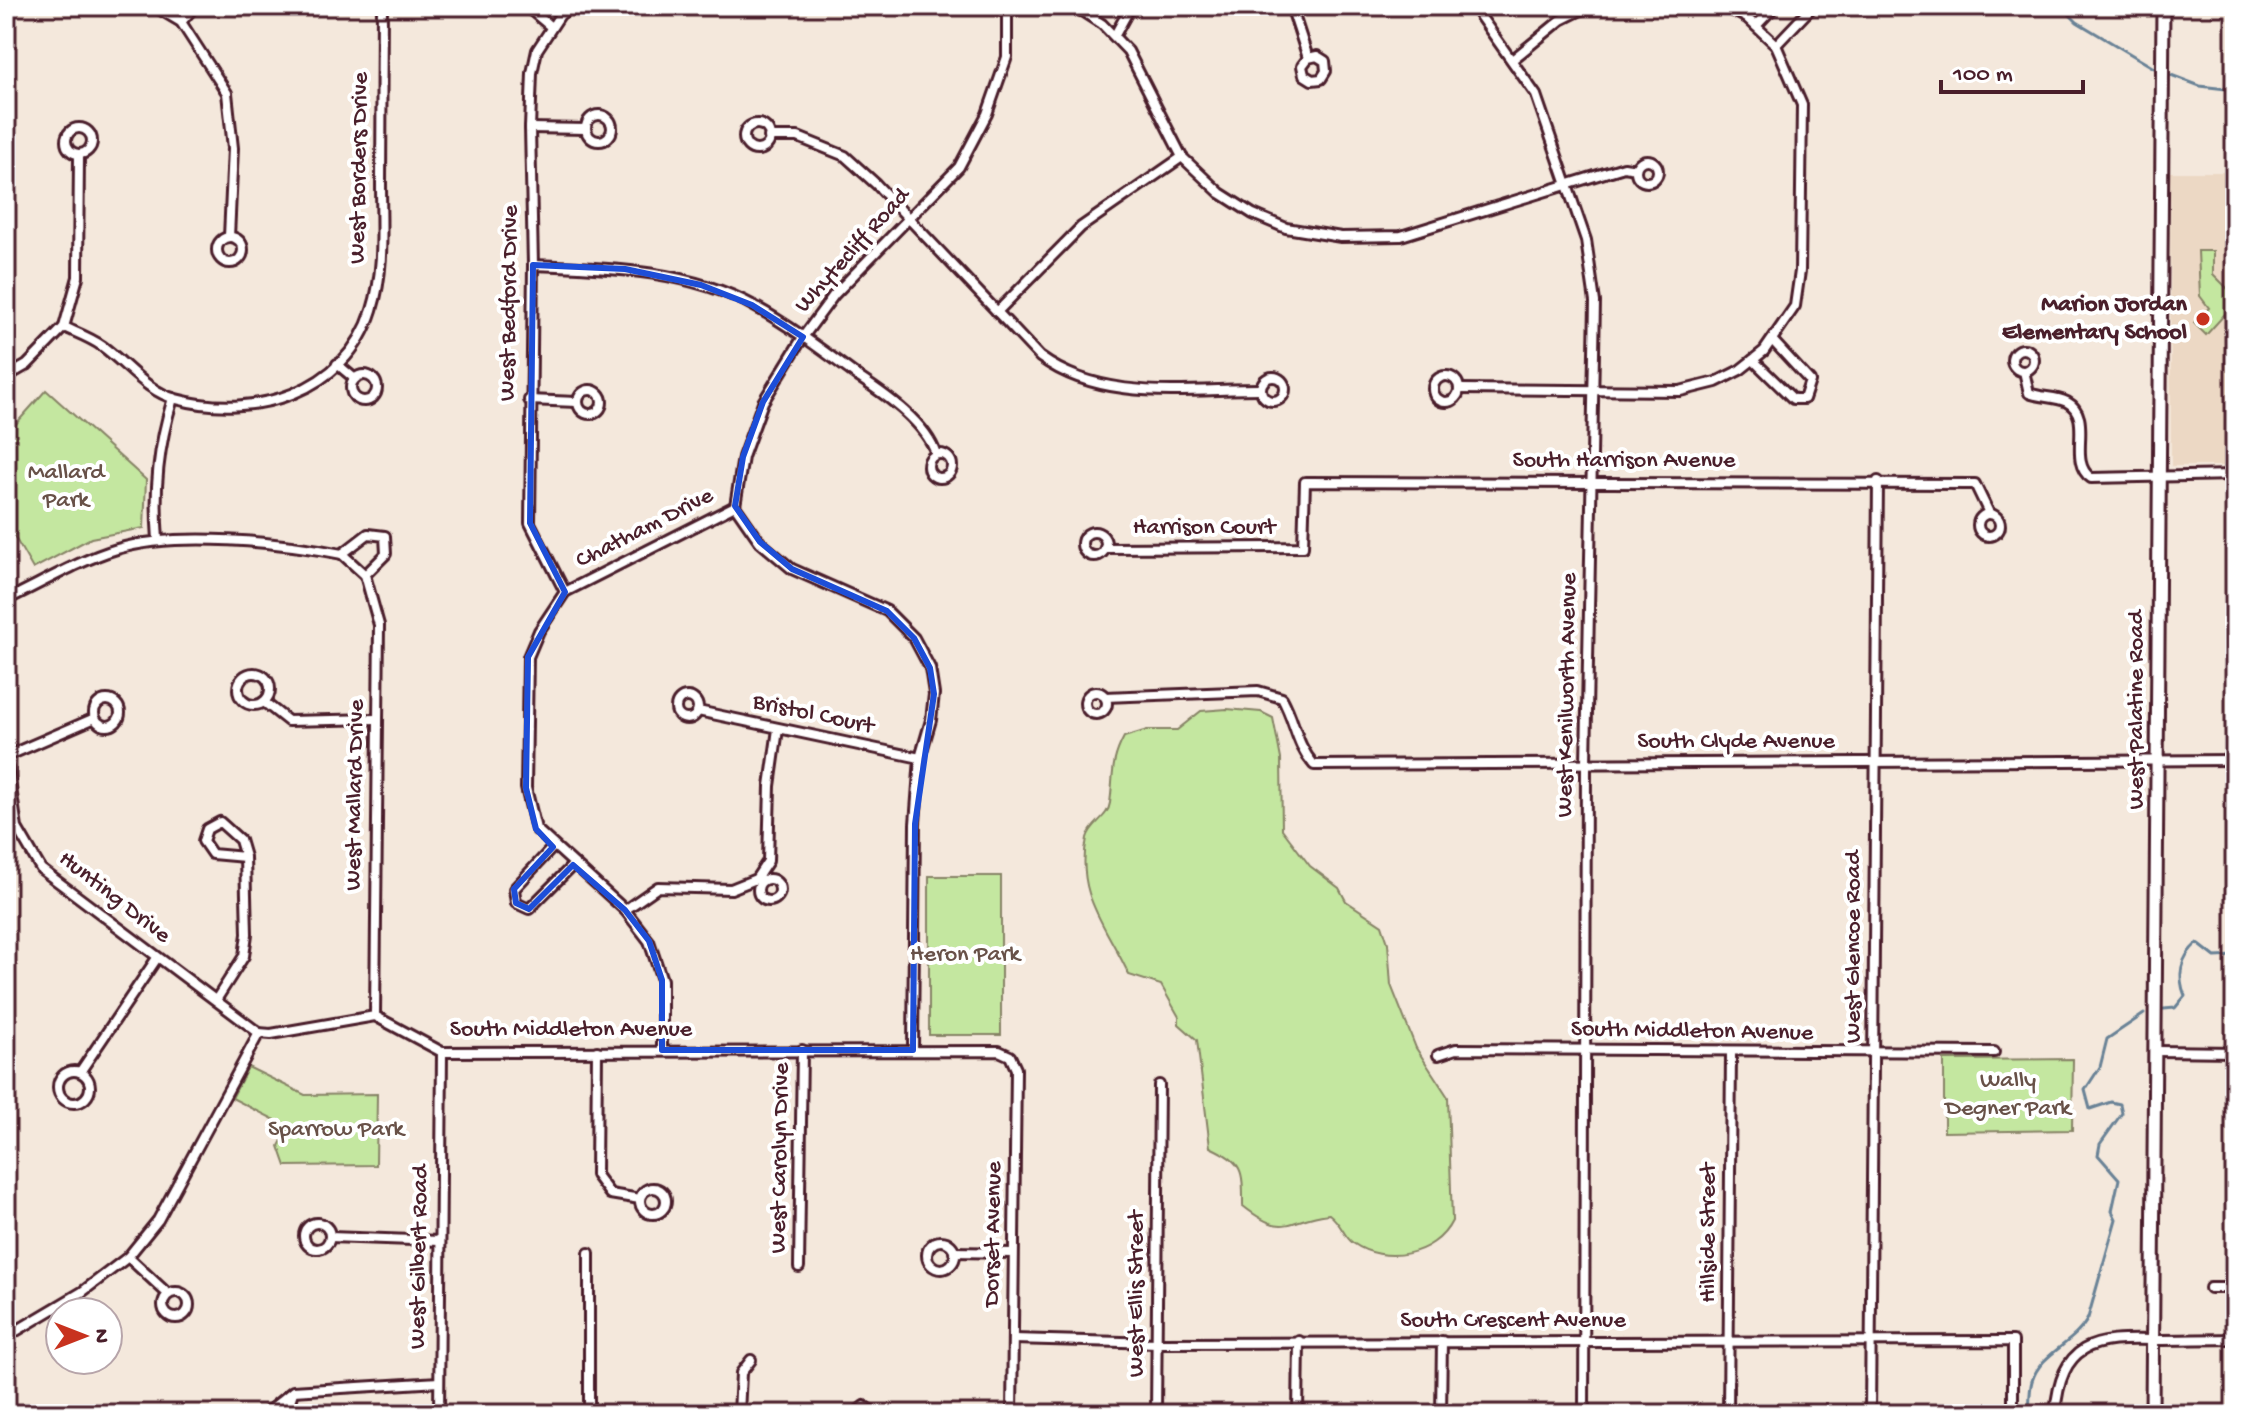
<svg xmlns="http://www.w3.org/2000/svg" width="2241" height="1420" font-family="'Gochi Hand',sans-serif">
<rect width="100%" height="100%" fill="#f4e8dc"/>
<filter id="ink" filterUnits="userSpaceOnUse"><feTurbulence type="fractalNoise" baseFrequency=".0125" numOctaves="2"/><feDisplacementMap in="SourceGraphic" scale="16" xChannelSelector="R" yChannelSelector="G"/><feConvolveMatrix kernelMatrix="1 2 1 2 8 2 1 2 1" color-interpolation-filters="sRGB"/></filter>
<g filter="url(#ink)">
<polygon fill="#ecd8c4" points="2170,172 2235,172 2235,466 2171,466"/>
<g fill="#c4e7a0" stroke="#878366" stroke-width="2">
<polygon points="2198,251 2213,251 2213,274 2235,296 2235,303 2206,335 2194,323 2209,308 2200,296"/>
<polygon points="46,390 146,480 144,528 91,538 33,569 6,522 6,435"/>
<path d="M1227 709 1261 712 1273 718 1281 759 1282 829 1310 866 1339 888 1346 901 1382 925 1388 943 1391 985 1416 1048 1448 1097 1452 1221C1435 1256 1384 1265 1353 1243 1344 1237 1342 1224 1329 1214 1286 1219 1286 1240 1243 1206 1243 1170 1244 1163 1210 1147L1197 1040 1179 1024V1017L1161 985 1129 975C1107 926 1075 896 1087 838 1091 823 1108 818 1110 803 1114 775 1110 763 1124 737L1147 730H1177L1201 711Z"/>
<rect x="929" y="876" width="72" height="159"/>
<polygon points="2073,1059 2072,1130 1944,1132 1944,1060"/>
<polygon points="248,1067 305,1095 377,1094 376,1165 286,1166 279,1146 289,1127 232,1098"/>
</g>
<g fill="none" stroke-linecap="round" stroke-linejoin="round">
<g stroke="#698296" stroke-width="3">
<polyline points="2061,6 2077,22 2154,68"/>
<polyline points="2171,75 2200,86 2235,90"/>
<path d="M2164 1009 2175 1008 2185 996C2177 975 2180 958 2197 943L2215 957 2235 956"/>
<path d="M2029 1414C2030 1404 2029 1391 2032 1381 2041 1352 2075 1344 2088 1318L2116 1219 2112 1211 2119 1179 2098 1155 2100 1144 2122 1113 2120 1104 2111 1102 2090 1109 2085 1090 2100 1067 2107 1039 2144 1014"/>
</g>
<defs>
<g id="minor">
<polyline points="154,6 181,22 227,93 233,148 229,237"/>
<polyline points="526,6 551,27"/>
<polyline points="1074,6 1102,24 1128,51 1182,157 1220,193 1253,214 1286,228 1341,237 1401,236 1624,167 1636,169"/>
<polyline points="1291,6 1308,58 1302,66 1304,75 1312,80 1321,79 1326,71 1325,61 1317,56 1308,58"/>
<polyline points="1473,6 1536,95 1586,240 1595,302 1586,763 1584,1414"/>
<polyline points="181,22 195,6"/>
<polyline points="1756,26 1775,6"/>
<polyline points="1115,35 1131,6"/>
<polyline points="1776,45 1813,6"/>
<polyline points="1512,60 1561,20 1589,6"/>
<circle cx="599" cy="128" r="13"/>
<circle cx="757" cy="137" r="13"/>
<circle cx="79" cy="141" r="13"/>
<polyline points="530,128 586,129"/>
<path d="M769 137H798L845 156 876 184 1040 357C1103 403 1187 389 1260 389"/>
<path d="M79 155 78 277 64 327C77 333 91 338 102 346 127 364 146 391 176 399 253 420 346 393 372 310 385 269 381 225 381 183 381 124 382 65 382 6"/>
<circle cx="1647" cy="171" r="11"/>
<circle cx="230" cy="250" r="13"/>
<path d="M533 265C607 268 687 269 754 306 791 326 826 353 860 378 887 396 926 423 936 454"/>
<polyline points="997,312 1081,227 1182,157"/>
<circle cx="2023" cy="360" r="11"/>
<polyline points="1753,360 1793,399 1804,399 1810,381 1773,341"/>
<polyline points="337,364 355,379"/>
<path d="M2024 371 2029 393C2041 398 2055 396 2067 402 2095 417 2066 461 2091 478L2235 475"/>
<circle cx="364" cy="388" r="13"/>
<circle cx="1446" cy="389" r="13"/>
<circle cx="1273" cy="389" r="12"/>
<polyline points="6,377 27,365 64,327"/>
<polyline points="1460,389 1680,391 1716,382 1740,370 1764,351 1795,306 1800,271 1802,105 1776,45 1747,18 1724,6"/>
<circle cx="590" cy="402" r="12"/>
<polyline points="529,400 577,402"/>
<circle cx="940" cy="466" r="12"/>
<circle cx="1989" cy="525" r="11"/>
<circle cx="1094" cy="544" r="12"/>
<path d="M158 540C154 489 158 447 173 398"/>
<polyline points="1105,548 1303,547 1305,482 1975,484 1989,513"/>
<polyline points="342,554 365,575 379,625 375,1016"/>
<polyline points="342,554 368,534 385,536 386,554 365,575"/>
<polyline points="565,592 530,523 533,265 530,128 532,73 537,50 560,15 572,6"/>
<path d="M6 600C42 583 80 560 117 549 177 531 281 542 342 554"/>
<circle cx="254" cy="689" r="16"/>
<circle cx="1096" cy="703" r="11"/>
<circle cx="687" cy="708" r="11"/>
<path d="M1105 697 1258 691 1282 698C1296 723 1295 743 1314 765L2235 760"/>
<circle cx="107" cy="713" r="13"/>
<polyline points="264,702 288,721 376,719"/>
<polyline points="698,711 920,758"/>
<polyline points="6,754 17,828 41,869 259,1033"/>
<polyline points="7,756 95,718"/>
<polyline points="553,847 514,889 516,903 529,909 573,865"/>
<circle cx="769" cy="890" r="11"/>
<polyline points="625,910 658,887 731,889 756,879 768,861 770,786 778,729"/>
<polyline points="216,1000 244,956 247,934 245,857 240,840 220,822 207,829 203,841 212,854 245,857"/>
<polyline points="662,1050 662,980 649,941 625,910 536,829 526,788 528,657 539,631 565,592 735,506"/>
<polyline points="913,1050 915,824 920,758 931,720 934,694 930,668 914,638 887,611 792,569 760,542 735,506 743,457 763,402 803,337 834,295 959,167 987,114 1007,57 1007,6"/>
<polyline points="597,1051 596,1175 610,1194 640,1199"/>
<polyline points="2157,1051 2235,1052"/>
<polyline points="1438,1055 1456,1049 1994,1052"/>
<circle cx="74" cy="1087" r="16"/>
<polyline points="80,1072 157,958"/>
<circle cx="653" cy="1201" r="13"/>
<circle cx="317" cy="1236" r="13"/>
<polyline points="330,1237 440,1241"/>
<circle cx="941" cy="1255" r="14"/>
<polyline points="954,1252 1012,1253"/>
<polyline points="589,1253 589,1414"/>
<polyline points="128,1257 168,1294"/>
<polyline points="799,1267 802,1050"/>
<polyline points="2210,1288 2235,1288"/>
<circle cx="176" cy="1305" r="13"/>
<polyline points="6,1337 82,1292 128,1257 158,1220 259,1033 271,1034 375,1016 442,1052 999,1051 1010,1056 1016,1069 1012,1414"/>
<polyline points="1013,1339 1158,1343 2013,1341 2013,1414"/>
<polyline points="265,1414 293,1391 439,1382"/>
<polyline points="286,1414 293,1392"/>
<polyline points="439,1414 442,1052"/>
<polyline points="739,1414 741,1373 751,1360"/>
<polyline points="854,1414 864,1406 876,1414"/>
<polyline points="1156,1414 1159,1085"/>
<polyline points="1298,1414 1299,1341"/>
<polyline points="1441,1414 1442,1341"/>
<polyline points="1728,1414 1731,1053"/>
<polyline points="1870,1414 1878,481"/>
<path d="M2055 1414C2061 1342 2093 1338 2155 1340 2181 1340 2208 1339 2235 1339"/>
</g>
<polyline id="secondary" points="2152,1414 2163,6"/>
</defs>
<use href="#minor" stroke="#4a1f2b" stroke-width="14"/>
<use href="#secondary" stroke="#4a1f2b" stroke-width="17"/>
<use href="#minor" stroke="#fff" stroke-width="8"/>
<use href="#secondary" stroke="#fff" stroke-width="11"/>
</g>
</g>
<path fill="none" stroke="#1d4ed8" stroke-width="6" stroke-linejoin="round" d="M533 265 625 269 701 285 752 305 803 337 763 402 743 457 735 506 760 542 792 569 887 611 914 638 930 668 934 694 915 824 913 1050H662V980L649 941 625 910 573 865 529 909 516 903 514 889 553 847 536 829 526 788 528 657 565 592 530 523Z"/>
<circle fill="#c8321e" stroke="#fff" stroke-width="3" cx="2203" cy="319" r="8"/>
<g text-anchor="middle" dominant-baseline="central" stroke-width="8" stroke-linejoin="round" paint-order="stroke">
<g font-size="24" fill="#4a1f2b" stroke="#fff">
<text transform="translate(360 168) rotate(-89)">West Borders Drive</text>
<text transform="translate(853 251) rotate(-48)">Whytecliff Road</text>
<text transform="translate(510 303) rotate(-89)">West Bedford Drive</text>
<text x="1624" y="461">South Harrison Avenue</text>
<text x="1204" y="528">Harrison Court</text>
<text transform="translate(645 529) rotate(-27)">Chatham Drive</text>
<text transform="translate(1568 695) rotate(-89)">West Kenilworth Avenue</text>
<text transform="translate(2137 710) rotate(-90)">West Palatine Road</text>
<text transform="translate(813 715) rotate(12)">Bristol Court</text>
<text x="1736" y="742">South Clyde Avenue</text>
<text transform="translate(356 795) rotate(-89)">West Mallard Drive</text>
<text transform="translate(114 898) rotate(38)">Hunting Drive</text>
<text transform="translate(1854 947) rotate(-90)">West Glencoe Road</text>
<text x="571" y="1030">South Middleton Avenue</text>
<text transform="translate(1692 1032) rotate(1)">South Middleton Avenue</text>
<text transform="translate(781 1158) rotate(-89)">West Carolyn Drive</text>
<text transform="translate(1709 1233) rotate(-90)">Hillside Street</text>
<text transform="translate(994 1234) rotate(-89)">Dorset Avenue</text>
<text transform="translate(420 1257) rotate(-89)">West Gilbert Road</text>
<text transform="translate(1137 1294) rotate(-90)">West Ellis Street</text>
<text x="1513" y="1321">South Crescent Avenue</text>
</g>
<g font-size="24" font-weight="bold" fill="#4a1f2b" stroke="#fff" text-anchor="end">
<text x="2187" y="305">Marion Jordan<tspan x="2187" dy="28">Elementary School</tspan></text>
</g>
<g font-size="24" fill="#685148" stroke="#fff">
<text x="66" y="473">Mallard<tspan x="66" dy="28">Park</tspan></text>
<text x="965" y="955">Heron Park</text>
<text x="2008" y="1081">Wally<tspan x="2008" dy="28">Degner Park</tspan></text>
<text x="336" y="1130">Sparrow Park</text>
</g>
</g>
<rect width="2241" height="1420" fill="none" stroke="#fff" stroke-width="32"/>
<rect x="16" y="16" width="2209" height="1388" fill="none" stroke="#4a1f2b" stroke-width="3" filter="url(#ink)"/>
<g transform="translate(84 1336) rotate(90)"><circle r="38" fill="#ffffff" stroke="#b7a5aa" stroke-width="2"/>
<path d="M0-6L14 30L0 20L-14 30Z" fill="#c8321e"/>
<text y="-12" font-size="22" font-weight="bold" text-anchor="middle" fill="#4a1f2b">N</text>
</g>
<path d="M1941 80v12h142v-12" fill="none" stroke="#4a1f2b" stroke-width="4"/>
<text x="1953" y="80" font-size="24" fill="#4a1f2b" stroke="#ffffff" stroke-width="6" paint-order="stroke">100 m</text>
</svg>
